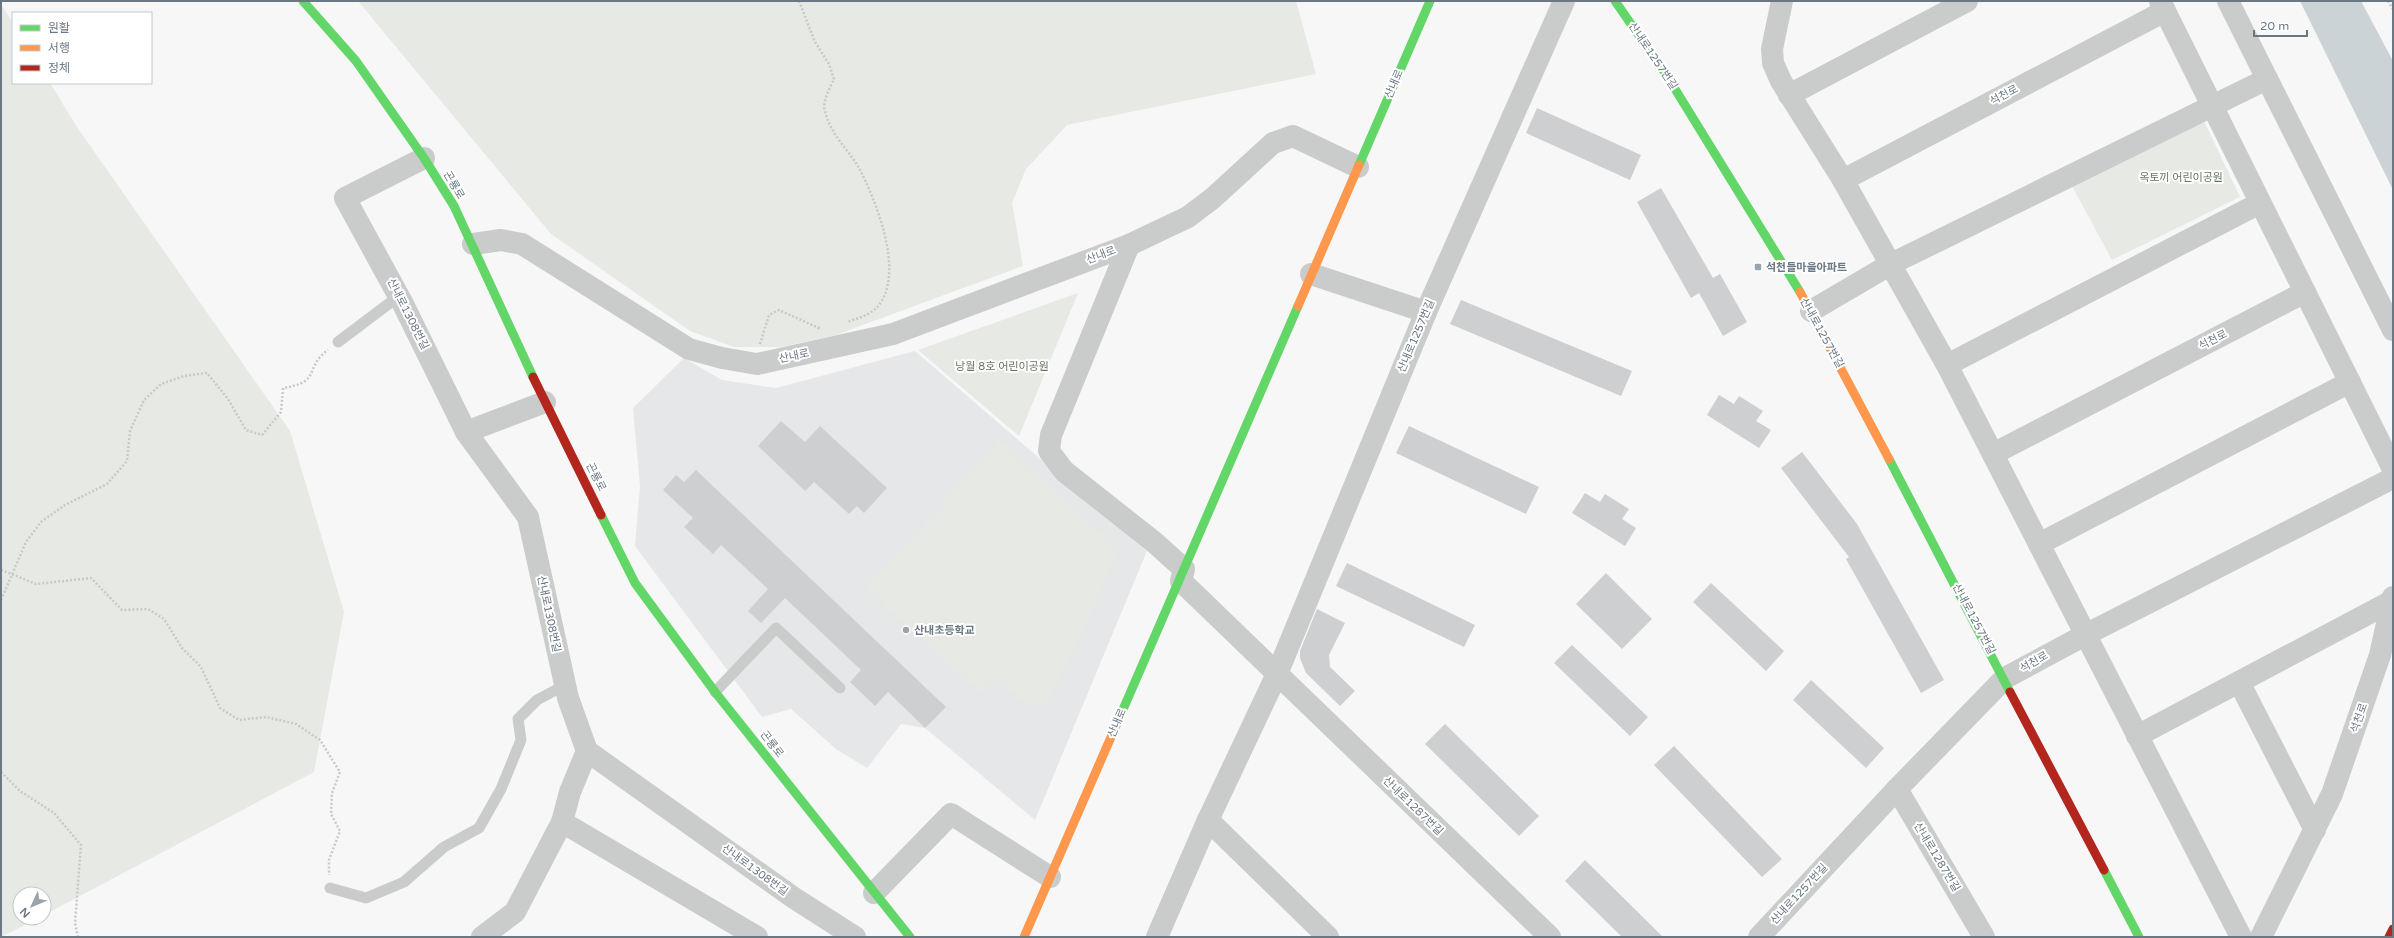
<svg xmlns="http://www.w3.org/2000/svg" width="2394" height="938" font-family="'Varela Round','Noto Sans KR',sans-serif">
<rect width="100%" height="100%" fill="#f7f7f7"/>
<polygon fill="#e6e7e8" points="915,351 1147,551 1035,820 925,728 901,724 867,768 836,749 791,709 762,717 635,546 640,486 633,408 684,358 722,380 776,388"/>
<g fill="#e6e9e4">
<polygon points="358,1 1296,1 1316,74 1067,125 1026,169 1012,203 1023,266 833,336 780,347 734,347 690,331 551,234"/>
<polygon points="1,4 13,23 13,83 50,83 77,127 290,431 344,612 314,772 44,915 44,894 20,894 20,918 39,918 1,937"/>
<polygon points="2202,117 2240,197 2112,260 2071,184"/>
<polygon points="1078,293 1019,436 918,350"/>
<polygon points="1000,440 1120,550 1049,702 1026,706 995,678 980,693 865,588"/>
</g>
<polygon fill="#ccd3d6" points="2300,1 2361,1 2393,61 2393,190"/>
<g fill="#cecfd0">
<polygon points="1537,108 1641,155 1630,180 1526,133"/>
<polygon points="1661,188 1713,278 1720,274 1747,322 1723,336 1699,293 1691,298 1637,202"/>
<polygon points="1461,300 1632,371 1621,396 1450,324"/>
<polygon points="1719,395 1734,404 1739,396 1763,411 1756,421 1771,430 1759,448 1707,415"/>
<polygon points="781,421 805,442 820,426 887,488 864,513 857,506 849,514 814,482 805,491 758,446"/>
<polygon points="1409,426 1539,487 1526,514 1396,453"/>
<polygon points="1802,452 1857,524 1944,680 1921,693 1846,559 1849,557 1781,468"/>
<polygon points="696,470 946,707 925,728 888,692 875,706 850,682 861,670 785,598 761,623 748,611 768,589 721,545 713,554 684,527 693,518 663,490 676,475 684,482"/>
<polygon points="1585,493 1600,502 1605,494 1629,509 1622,519 1636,528 1625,546 1572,513"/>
<polygon points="1347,563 1475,625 1464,647 1336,586"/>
<polygon points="1606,573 1652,619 1622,649 1576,604"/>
<polygon points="1711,583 1784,651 1766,671 1693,602"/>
<polygon points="1317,609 1345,623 1329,655 1330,667 1355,691 1340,706 1306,673 1300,658 1300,651"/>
<polygon points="1572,645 1648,717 1630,736 1554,663"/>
<polygon points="1811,680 1884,748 1866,768 1793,700"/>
<polygon points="1445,724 1539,816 1519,836 1425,744"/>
<polygon points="1674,746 1782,859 1762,877 1654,765"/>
<polygon points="1585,860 1663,937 1622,937 1565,881"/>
</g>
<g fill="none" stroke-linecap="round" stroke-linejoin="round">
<g stroke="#c8c9ca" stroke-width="2.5" stroke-dasharray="2 2" stroke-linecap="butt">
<path d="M799 1 815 42 829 64 834 79C830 88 822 101 825 111 830 134 848 149 859 168 876 201 903 268 881 302 874 314 859 318 847 322"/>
<polyline points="2388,1 2393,9"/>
<polyline points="760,344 769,315 779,310 821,329"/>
<polyline points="1,570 36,584 91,578 122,610 148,609 164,619 182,648 201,667 220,708 239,720 266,717 296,724 320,740 340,772 332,793 331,814 340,831 329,860 329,875"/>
<path d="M1 600 26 542 41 522 65 505 107 484 127 461 130 431 144 400 161 384 184 376 207 373 228 399 246 430 262 435 281 412 283 388C323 382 303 368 328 350"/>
<polyline points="1,772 20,791 54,813 81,845 75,923 78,937"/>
</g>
<g stroke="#cacccc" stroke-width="11">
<polyline points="338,342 395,299 398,293"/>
<polyline points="715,692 776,628 840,688"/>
<polyline points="330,888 366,898 404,882 444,847 479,828 501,789 521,740 518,719 537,700 565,685"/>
</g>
<g stroke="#cacccc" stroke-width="22">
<polyline points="1782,1 1772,49 1773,63 1781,81 1843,180 1947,365 2241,937"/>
<polyline points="2160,1 2393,469"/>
<polyline points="2228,1 2393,330"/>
<polyline points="1789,95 1967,1"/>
<polyline points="424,158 345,198 403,304 466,432 528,517 568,698 587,751 794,898 855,937"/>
<polyline points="1843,180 2165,11"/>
<polyline points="473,244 501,240 522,244 689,349 722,358 757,364 893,334 1129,245 1188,217 1213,198 1273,143 1293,136 1358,167"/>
<polyline points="1129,245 1051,435 1049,451 1064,471 1154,542 1184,569 1181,581 1550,937"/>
<polyline points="1311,274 1426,312"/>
<polyline points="1811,311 1891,264 2267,79"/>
<polyline points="1947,365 2260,203"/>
<polyline points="466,432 545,402"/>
<polyline points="1993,454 2305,292"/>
<polyline points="2039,544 2350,382"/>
<polyline points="2239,682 2315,830"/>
<polyline points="2137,736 2392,601"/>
<polyline points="1897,789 1984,937"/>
<polyline points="1208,820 1328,937"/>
<polyline points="562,822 757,937"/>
<polyline points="874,893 951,814 1050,877"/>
<polyline points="482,937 515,912 562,822 570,792 587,751"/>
<polyline points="1157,937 1208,820 1277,674 1426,312 1564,1"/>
<polyline points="1759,937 1897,789 2005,678 2085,635 2393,478"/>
<polyline points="2261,937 2332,794 2380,655 2393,597"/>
</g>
<g stroke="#63d668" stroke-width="9">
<polyline points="303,1 356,61 424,158 454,206 533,377"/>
<polyline points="1615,1 1667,76 1800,292"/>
<polyline points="1359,165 1430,1"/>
<polyline points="1889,459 2010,692"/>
<polyline points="601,515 635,583 715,692 910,937"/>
<polyline points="1118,721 1298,306"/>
<polyline points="2104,870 2139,937"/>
</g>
<g stroke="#ff974d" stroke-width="9">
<polyline points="1800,292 1889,459"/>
<polyline points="1298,306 1359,165"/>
<polyline points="1024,937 1118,721"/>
</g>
<g stroke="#b3261e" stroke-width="9">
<polyline points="533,377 601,515"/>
<polyline points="2010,692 2104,870"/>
<polyline points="2389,937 2393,929"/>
</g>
</g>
<g fill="#9ba4ac" stroke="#fff" stroke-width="1.5">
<rect x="1754" y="263" width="8" height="8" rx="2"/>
<circle cx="906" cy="630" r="4"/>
</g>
<g text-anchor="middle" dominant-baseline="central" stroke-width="4" stroke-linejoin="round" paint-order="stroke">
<g font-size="11" fill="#6a7884" stroke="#fff">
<text transform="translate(1653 56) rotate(56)">산내로1257번길</text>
<text transform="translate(1394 84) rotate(-67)">산내로</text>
<text transform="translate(2004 95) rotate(-28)">석천로</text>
<text transform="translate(454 185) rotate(59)">곤룡로</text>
<text transform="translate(1101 255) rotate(-21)">산내로</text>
<text transform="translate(408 314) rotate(63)">산내로1308번길</text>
<text transform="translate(1822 333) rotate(61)">산내로1257번길</text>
<text transform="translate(1416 336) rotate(-67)">산내로1257번길</text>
<text transform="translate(2213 340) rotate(-27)">석천로</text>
<text transform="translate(794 356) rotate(-12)">산내로</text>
<text transform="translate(596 477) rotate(63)">곤룡로</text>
<text transform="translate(549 614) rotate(78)">산내로1308번길</text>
<text transform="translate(1974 619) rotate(62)">산내로1257번길</text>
<text transform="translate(2034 662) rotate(-29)">석천로</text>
<text transform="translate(2359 718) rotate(-71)">석천로</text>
<text transform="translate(1117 723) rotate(-67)">산내로</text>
<text transform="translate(772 744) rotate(52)">곤룡로</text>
<text transform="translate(1413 806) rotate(44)">산내로1287번길</text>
<text transform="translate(1937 857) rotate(59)">산내로1287번길</text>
<text transform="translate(755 870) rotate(36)">산내로1308번길</text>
<text transform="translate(1799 894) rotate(-47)">산내로1257번길</text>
</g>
<g font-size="11" fill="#677764" stroke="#fff">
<text x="2181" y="177">옥토끼 어린이공원</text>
<text x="1002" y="366">낭월 8호 어린이공원</text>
</g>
<g font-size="11" font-weight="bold" fill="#6a7884" stroke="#fff" text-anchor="start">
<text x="1766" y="267">석천들마을아파트</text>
<text x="914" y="630">산내초등학교</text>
</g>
</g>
<rect width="2394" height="938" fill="none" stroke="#6a7884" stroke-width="4"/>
<rect x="12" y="12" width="140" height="72" fill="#ffffff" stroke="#c3c9ce"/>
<rect x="20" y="25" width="20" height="6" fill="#63d668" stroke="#c3c9ce"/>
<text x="48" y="32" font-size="12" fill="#6a7884">원활</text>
<rect x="20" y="45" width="20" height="6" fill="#ff974d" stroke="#c3c9ce"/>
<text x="48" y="52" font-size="12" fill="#6a7884">서행</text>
<rect x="20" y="65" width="20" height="6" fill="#b3261e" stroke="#c3c9ce"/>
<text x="48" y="72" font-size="12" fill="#6a7884">정체</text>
<g transform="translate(32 906) rotate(226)"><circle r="19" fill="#ffffff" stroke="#c3c9ce"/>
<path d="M0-3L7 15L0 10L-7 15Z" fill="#9ba4ac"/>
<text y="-6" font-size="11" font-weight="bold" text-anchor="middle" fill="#6a7884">N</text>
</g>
<path d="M2254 30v6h53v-6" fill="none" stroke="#6a7884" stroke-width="2"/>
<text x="2260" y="30" font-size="12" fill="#6a7884" stroke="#ffffff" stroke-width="3" paint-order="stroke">20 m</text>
</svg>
